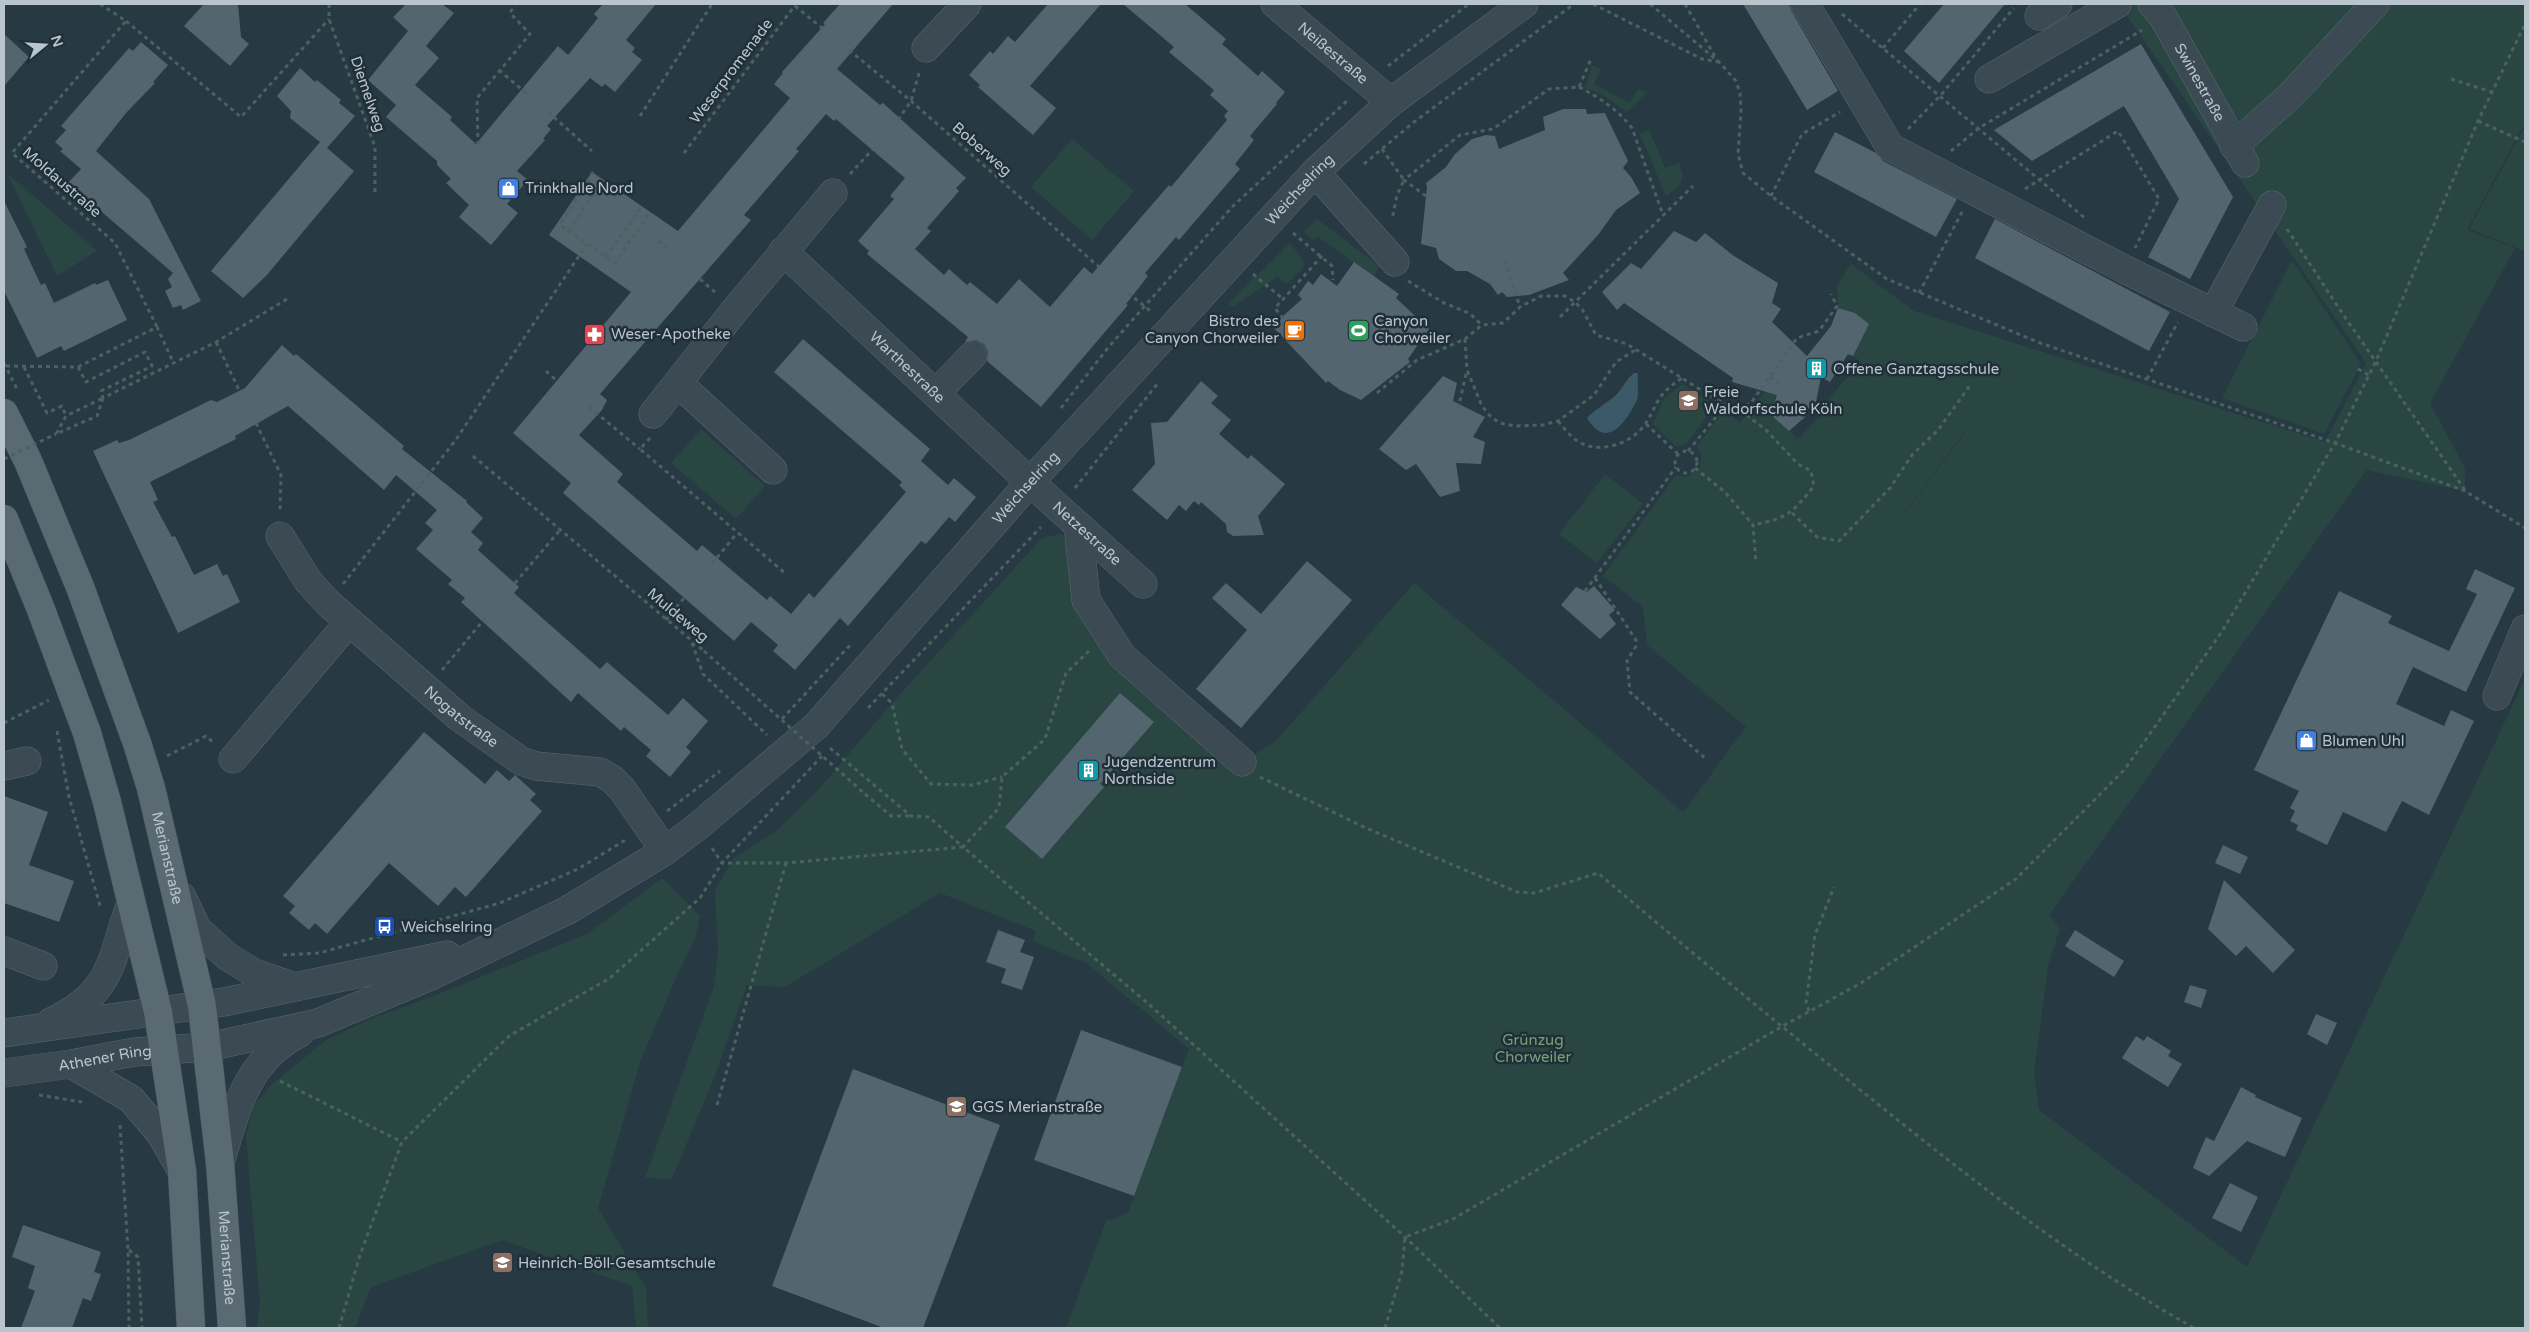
<svg xmlns="http://www.w3.org/2000/svg" width="2529" height="1332" font-family="'Varela Round',sans-serif">
<rect width="100%" height="100%" fill="#273943"/>
<g fill="#2a4643" fill-rule="evenodd">
<path d="M2119 4H2525V123L2467 230 2515 248 2430 403 2465 468V491L2367 470 2049 915 2060 928 2048 966 2034 1073 2039 1110 2247 1267 2525 679V1328H1066L1106 1221 1128 1213 1189 1049 1086 963 1033 941 1036 931 940 893 785 987 747 985 714 1078 672 1179 645 1178 714 986 718 951 715 890 733 859 777 830 818 790 892 703 1042 538 1061 534 1074 542 1086 600 1242 762 1277 740 1414 583 1577 720 1681 811H1684L1746 727 1647 645 1643 607 1603 576 1676 475 1688 477 1699 468 1702 456 1697 446 1724 410 1740 423 1771 384 1783 388 1771 415 1798 439 1825 411 1828 400 1860 361 1853 356 1861 336 1869 325 1855 313 1838 308 1837 285 1851 264 1914 311 2325 442 2366 363ZM1966 431 1805 648 1965 431ZM1120 693 1154 722 1100 784 1104 787 1042 859 1005 827Z"/>
<polygon points="1592,65 1601,69 1594,84 1629,103 1638,89 1646,93 1627,112 1600,93 1585,88"/>
<polygon points="2525,126 2525,251 2469,229"/>
<polygon points="1649,130 1665,168 1679,163 1683,174 1680,185 1666,196 1640,134"/>
<polygon points="1072,139 1134,191 1092,240 1031,187"/>
<polygon points="7,173 97,251 57,276"/>
<polygon points="1317,219 1379,266 1374,277 1318,237 1313,240 1304,232"/>
<polygon points="1290,243 1304,261 1303,267 1288,284 1277,277 1232,307 1228,304"/>
<polygon points="2292,260 2361,364 2324,434 2222,398"/>
<polygon points="1683,384 1715,405 1687,443 1676,447 1653,424 1664,398"/>
<polygon points="701,429 765,486 736,519 671,463"/>
<polygon points="1605,474 1643,504 1597,563 1559,534"/>
<polygon points="662,878 700,916 695,939 679,971 640,1062 598,1208 646,1288 648,1328 636,1328 632,1286 502,1240 371,1287 355,1328 257,1328 260,1302 246,1136 253,1107 270,1086 326,1040 368,1020 436,995 587,934"/>
</g>
<path fill="#3c596a" d="M1634 373H1638C1637 380 1639 396 1637 400 1626 422 1607 451 1587 418 1595 409 1607 403 1616 395 1624 387 1625 380 1634 373Z"/>
<g fill="#536670">
<polygon points="204,4 238,4 241,37 249,44 230,66 184,26"/>
<polygon points="406,4 442,4 454,13 426,46 439,58 415,85 452,117 450,120 476,144 558,46 568,55 598,18 594,14 603,4 656,4 626,40 635,48 632,52 642,60 615,92 605,84 602,87 590,78 547,126 551,129 543,139 545,140 517,171 528,180 507,204 518,213 491,245 459,217 469,205 446,183 451,179 437,165 437,161 386,117 396,105 368,80 408,31 393,17"/>
<polygon points="840,4 893,4 837,69 880,105 883,103 966,178 956,188 959,191 927,228 931,231 915,249 944,275 949,269 967,285 970,282 997,304 1019,279 1050,307 1084,267 1092,274 1169,185 1171,187 1227,120 1224,116 1228,111 1210,95 1214,90 1169,52 1174,47 1123,4 1185,4 1226,39 1222,44 1258,76 1262,71 1285,92 1276,103 1277,104 1250,136 1254,140 1235,164 1240,169 1179,240 1176,237 1145,273 1148,276 1126,304 1128,305 1041,407 987,361 988,351 984,344 976,340 965,342 968,337 867,254 869,251 858,241 894,199 890,196 905,178 836,119 834,121 826,114 796,149 799,151 744,215 751,220 600,394 607,400 602,410 579,435 623,474 617,482 697,551 702,545 767,600 770,596 791,614 809,593 814,598 906,492 899,485 902,482 774,372 803,339 930,449 921,461 948,485 954,478 976,497 955,522 949,517 926,544 921,541 848,626 840,618 795,670 773,651 778,645 751,622 734,641 563,493 571,483 513,433 631,292 549,235 592,172 678,231 790,98 774,84 783,73 782,72 825,24 823,23"/>
<polygon points="1048,4 1101,4 1030,86 1056,108 1033,135 978,87 980,85 969,75 990,51 993,54 1008,36 1015,42"/>
<polygon points="1743,4 1789,4 1792,12 1838,91 1807,110"/>
<polygon points="1944,4 2005,4 1939,83 1904,51"/>
<polygon points="4,34 29,57 4,86"/>
<polygon points="141,42 168,65 153,82 155,83 126,113 96,151 149,199 201,301 183,310 181,305 173,308 165,291 172,287 168,279 173,273 68,183 81,169 60,151 63,149 55,142 66,130 61,126 129,48 133,51"/>
<polygon points="2141,44 2233,197 2190,279 2148,257 2179,199 2124,106 2032,161 1994,130"/>
<polygon points="300,68 315,82 317,80 341,100 339,103 355,116 327,148 354,171 266,276 243,298 211,271 320,142 290,118 291,111 277,96"/>
<polygon points="1563,109 1586,109 1587,114 1605,113 1628,161 1623,168 1631,177 1640,193 1616,210 1598,235 1563,273 1569,280 1529,295 1507,297 1502,292 1498,295 1490,284 1467,271 1456,271 1439,259 1436,248 1421,244 1427,187 1426,183 1446,167 1455,154 1472,139 1486,135 1495,136 1499,149 1545,130 1543,117"/>
<polygon points="1835,132 1876,153 1883,161 1957,199 1936,237 1814,172"/>
<polygon points="4,201 27,247 24,249 41,285 45,283 54,303 95,283 96,285 108,280 127,320 64,351 61,346 37,358 4,291"/>
<polygon points="1995,219 2170,312 2149,351 1975,258"/>
<polygon points="1674,231 1696,242 1705,233 1734,256 1778,283 1772,303 1781,309 1772,322 1807,356 1831,326 1838,308 1855,313 1869,324 1853,356 1848,354 1830,382 1821,377 1816,402 1808,409 1805,417 1789,431 1771,415 1777,395 1732,382 1733,378 1624,303 1617,310 1602,292 1631,263 1641,269"/>
<polygon points="1354,262 1399,294 1396,298 1429,329 1408,359 1410,362 1361,400 1340,390 1328,381 1326,383 1272,326 1302,299 1298,295 1308,281 1313,285 1321,274 1337,286"/>
<polygon points="282,345 294,356 296,354 404,446 402,449 467,501 466,502 483,518 471,532 483,543 478,550 519,587 514,593 600,669 607,662 668,715 683,698 708,721 686,747 691,752 670,777 646,756 651,750 624,727 621,731 578,693 571,702 461,602 465,598 448,584 452,580 416,549 433,530 425,523 437,510 396,475 384,490 288,406 235,436 236,439 150,482 158,500 153,502 172,537 175,536 194,575 217,564 223,576 227,574 240,602 178,633 93,451 117,440 119,443 129,440 211,400 217,402 245,388"/>
<polygon points="1443,376 1457,383 1453,401 1485,417 1473,437 1485,442 1481,464 1456,463 1460,491 1440,497 1416,464 1406,470 1379,449"/>
<polygon points="1201,381 1218,396 1211,403 1231,420 1219,434 1248,459 1251,455 1285,484 1258,516 1264,535 1233,536 1227,532 1226,524 1201,502 1199,505 1194,501 1186,511 1179,505 1167,520 1132,490 1155,464 1151,423 1167,422"/>
<polygon points="1307,561 1352,600 1241,728 1196,689 1247,630 1212,598 1226,583 1261,614"/>
<polygon points="2475,569 2515,588 2466,692 2413,667 2396,704 2444,726 2451,710 2474,721 2429,815 2402,801 2386,832 2343,812 2327,845 2296,830 2298,825 2290,821 2295,811 2290,808 2299,791 2254,770 2339,591 2392,616 2388,623 2449,651 2477,594 2466,589"/>
<polygon points="1594,586 1615,610 1609,615 1616,624 1600,639 1561,605 1576,587 1587,592"/>
<polygon points="1120,693 1154,722 1100,784 1104,787 1042,859 1005,827"/>
<polygon points="424,732 485,784 497,770 509,781 515,775 536,794 530,800 542,811 466,897 455,887 438,906 389,863 327,934 315,923 309,930 289,913 295,906 283,896"/>
<polygon points="4,796 48,812 29,865 74,881 59,922 4,903"/>
<polygon points="2223,845 2248,857 2240,874 2215,863"/>
<polygon points="2224,880 2295,950 2273,973 2246,946 2236,956 2208,929"/>
<polygon points="998,930 1025,940 1020,952 1034,957 1022,990 1001,983 1006,969 986,962"/>
<polygon points="2075,930 2124,961 2114,977 2065,946"/>
<polygon points="2190,985 2207,990 2201,1008 2184,1002"/>
<polygon points="2316,1014 2337,1023 2327,1045 2307,1034"/>
<polygon points="1081,1030 1182,1067 1134,1196 1034,1160"/>
<polygon points="2136,1036 2144,1041 2147,1036 2171,1051 2168,1056 2182,1064 2168,1087 2122,1058"/>
<polygon points="853,1069 1000,1125 923,1328 884,1328 772,1286"/>
<polygon points="2241,1087 2256,1095 2255,1097 2302,1118 2285,1157 2247,1141 2209,1176 2193,1168 2199,1153 2206,1137 2214,1141"/>
<polygon points="2230,1183 2258,1197 2241,1232 2212,1218"/>
<polygon points="23,1225 101,1252 94,1272 101,1274 91,1301 83,1298 72,1328 21,1328 35,1291 28,1288 35,1266 12,1257"/>
</g>
<g fill="none" stroke-linecap="round" stroke-linejoin="round">
<defs>
<g id="minor">
<path id="s1" d="M1275 4 1391 102"/>
<polyline points="1805,4 1890,147 2124,269 2243,327"/>
<path id="s2" d="M2152 4 2163 17 2245 163"/>
<polyline points="2039,16 2058,4"/>
<polyline points="926,48 967,4"/>
<polyline points="1989,79 2117,4"/>
<polyline points="2234,146 2292,94 2375,4"/>
<polyline points="1315,172 1395,262"/>
<path id="s3" d="M783 251 1030 482 1143 584"/>
<polyline points="2213,313 2272,205"/>
<polyline points="678,383 773,470"/>
<polyline points="936,393 973,355"/>
<polyline points="653,414 735,310 833,193"/>
<polyline points="1078,525 1086,600 1122,656 1242,762"/>
<path id="s4" d="M280 536 308 581 328 603 460 718 521 761 536 766 600 772 612 779 622 789 665 851"/>
<polyline points="2497,696 2525,629"/>
<polyline points="233,759 349,622"/>
<polyline points="4,766 27,761"/>
<polyline points="182,897 197,929 228,957 254,973 292,986"/>
<polyline points="4,951 43,966"/>
<path d="M51 1022C113 993 110 961 131 903"/>
<polyline points="4,1033 224,1002 447,955"/>
<polyline points="71,1064 131,1099 160,1133 182,1171"/>
<path id="s5" d="M4 1073 71 1064 134 1052 208 1047 318 1023 433 975 568 910 665 851 697 827 816 726 1030 482 1315 172 1391 102 1524 4"/>
<path d="M220 1163C236 1110 246 1060 300 1033"/>
</g>
<g id="major">
<path id="s6" d="M4 413 28 461 80 587 137 743 151 788 202 1006 220 1163 232 1328"/>
<polyline points="4,519 40,607 87,733 107,802 158,1012 182,1171 191,1328"/>
</g>
</defs>
<use href="#minor" stroke="#5a6870" stroke-width="29"/>
<use href="#major" stroke="#48565f" stroke-width="29"/>
<g stroke="#4a6260" stroke-width="3" stroke-dasharray="4 4" stroke-linecap="butt">
<polyline points="100,4 126,21 12,153 115,243 157,327"/>
<polyline points="329,4 329,19 375,147 375,194"/>
<polyline points="1593,4 1702,59 1719,62"/>
<polyline points="1650,4 1719,62 1736,81 1740,93 1741,111 1738,154 1743,173 1771,196 1887,279 2040,343 2335,443 2465,491 2525,528"/>
<polyline points="1685,4 1717,60"/>
<polyline points="795,6 822,28"/>
<polyline points="1842,14 2086,219"/>
<polyline points="126,21 241,117 329,19"/>
<polyline points="1883,48 1920,4"/>
<polyline points="849,50 911,101 1099,267"/>
<polyline points="1388,66 1469,4"/>
<polyline points="499,70 527,94"/>
<polyline points="2451,79 2492,92"/>
<path d="M1579 87C1600 98 1617 109 1632 128L1663 215"/>
<polyline points="548,112 592,151"/>
<polyline points="640,116 712,4"/>
<polyline points="898,120 911,101 920,70"/>
<polyline points="2478,121 2525,142"/>
<polyline points="1908,129 1940,96 2014,8"/>
<polyline points="478,145 477,98 530,34 510,13 515,4"/>
<polyline points="1382,149 1404,180 1397,195 1392,220"/>
<polyline points="1951,151 1979,128 2142,30"/>
<polyline points="684,153 796,4"/>
<polyline points="1364,164 1414,122 1574,4"/>
<polyline points="593,172 560,225 615,263 650,212"/>
<polyline points="850,174 872,150"/>
<polyline points="2025,189 2118,131 2159,199 2135,248"/>
<polyline points="1426,196 1404,180 1460,135 1493,129 1549,89 1579,87 1591,59"/>
<polyline points="1771,196 1802,134 1840,112"/>
<polyline points="2287,229 2342,313 2465,490"/>
<polyline points="569,231 602,179"/>
<polyline points="1293,233 1332,266 1333,280"/>
<polyline points="658,241 668,249"/>
<polyline points="606,257 642,206"/>
<polyline points="1505,261 1520,307"/>
<polyline points="1253,274 1283,299"/>
<polyline points="700,279 716,293"/>
<polyline points="1408,281 1444,303 1469,313 1482,325"/>
<polyline points="1128,293 1153,313"/>
<polyline points="1919,293 1962,212"/>
<polyline points="1560,317 1693,186"/>
<polyline points="1288,325 1275,308 1322,256"/>
<polyline points="1465,339 1467,370 1482,406 1491,417 1500,423 1515,426 1543,425 1558,421 1594,395 1616,362 1637,349"/>
<polyline points="216,342 240,392"/>
<polyline points="4,363 18,391"/>
<polyline points="6,366 78,367 157,327 174,364"/>
<polyline points="24,367 47,413 62,406 66,416"/>
<polyline points="78,367 86,382 145,352 152,366 101,391 103,398 216,342 287,299"/>
<polyline points="2358,369 2369,375"/>
<polyline points="546,371 556,380"/>
<polyline points="1770,377 1784,386"/>
<polyline points="2147,379 2178,322"/>
<polyline points="1377,393 1417,360 1465,339 1482,325 1503,323 1520,307 1541,296 1565,296 1575,302 1582,309 1596,335 1627,344 1701,390 1733,409 1739,410 1751,403 1797,338 1819,331 1837,306 1831,294"/>
<polygon points="103,398 97,416 56,434 66,416"/>
<polyline points="589,407 640,449"/>
<polyline points="1061,408 1107,349 1233,206 1349,99"/>
<polyline points="1458,409 1467,370"/>
<path d="M1740 410 1766 430 1798 464 1811 471 1814 486C1792 513 1788 518 1753 525"/>
<path d="M1558 421C1565 429 1571 438 1581 443 1602 454 1633 443 1646 423 1661 398 1655 397 1682 378"/>
<polyline points="256,423 281,475 280,511"/>
<polyline points="1646,424 1678,454"/>
<polyline points="650,438 640,449 786,574"/>
<polyline points="1688,451 1726,405"/>
<circle cx="1686" cy="462" r="11"/>
<polyline points="473,456 704,651"/>
<polyline points="1695,468 1725,492 1753,525 1756,563"/>
<polyline points="1075,488 1158,383"/>
<polyline points="1792,513 1817,537 1839,541 1890,488 1912,455 1938,430 1971,384"/>
<polyline points="712,564 737,533"/>
<polyline points="1595,578 1636,640 1636,646 1627,661 1630,692 1706,759"/>
<polyline points="515,583 560,530"/>
<polyline points="343,584 455,441 587,244"/>
<polyline points="1585,591 1676,467"/>
<polyline points="666,620 684,598"/>
<polyline points="692,643 703,674 767,735"/>
<polyline points="442,670 486,617"/>
<polyline points="882,694 892,703 902,749 931,784 972,785 1002,777"/>
<polyline points="868,708 1041,527"/>
<polyline points="782,719 852,643"/>
<polyline points="4,723 49,700"/>
<polyline points="57,731 69,797 101,909"/>
<polyline points="830,748 911,816 929,817 963,847 999,808 1002,777 1045,739 1066,673 1089,651"/>
<polyline points="167,756 206,736 214,743"/>
<path d="M1260 777 1366 828 1517 892 1534 893 1598 873C1685 947 1773 1020 1863 1092 1969 1178 2075 1261 2194 1328"/>
<polyline points="865,794 891,816 910,816"/>
<polyline points="667,811 720,771"/>
<polyline points="712,848 722,863 786,863 963,847 1151,1006 1405,1237 1500,1328"/>
<polyline points="283,955 319,953 500,903 578,869 627,839"/>
<polyline points="1809,1011 1806,1003 1815,935 1834,887"/>
<polyline points="280,1081 402,1142"/>
<polyline points="39,1095 82,1102"/>
<polyline points="717,1105 786,863"/>
<polyline points="120,1125 128,1250 129,1328"/>
<polyline points="129,1250 138,1257 142,1328"/>
<polyline points="339,1328 360,1255 402,1142 509,1036 610,978 700,898 722,863 822,756"/>
<polyline points="1385,1328 1402,1271 1405,1237 1453,1219 1781,1027 1861,983 2016,879 2125,769 2221,633 2335,443 2376,361 2478,121 2525,24"/>
</g>
<use href="#minor" stroke="#3c4a53" stroke-width="28"/>
<use href="#major" stroke="#5a6a73" stroke-width="28"/>
<g stroke="#4a6260" stroke-width="3" stroke-dasharray="4 4" stroke-linecap="butt">
<polyline points="4,459 56,434"/>
<polyline points="704,651 865,794"/>
</g>
</g>
<defs>
<symbol id="shop-square" viewBox="-11 -11 22 22"><rect x="-9" y="-9" width="18" height="18" rx="4" fill="#3f7fe0" stroke="#202f38"/><path d="M-5-2.5h2.3a2.7 3.5 0 0 1 5.4 0H5L5.5 6h-11ZM-1.5-2.5h3a1.5 2.3 0 0 0-3 0Z" fill="#fff"/></symbol>
<symbol id="cafe-square" viewBox="-11 -11 22 22"><rect x="-9" y="-9" width="18" height="18" rx="4" fill="#e8710a" stroke="#202f38"/><path d="M-5.5-4.5H6V0H3Q3 3.5 0 3.5H-2.5Q-5.5 3.5-5.5 0ZM3-3.2v2h1.7v-2ZM-6 4.5H4V6H-6Z" fill="#fff"/></symbol>
<symbol id="stadium-square" viewBox="-11 -11 22 22"><rect x="-9" y="-9" width="18" height="18" rx="4" fill="#2e9e5b" stroke="#202f38"/><path d="M0-5a6.5 5 0 1 0 0 10a6.5 5 0 1 0 0-10ZM-3.5-1.8h7v3.6h-7Z" fill="#fff"/></symbol>
<symbol id="pharmacy-square" viewBox="-11 -11 22 22"><rect x="-9" y="-9" width="18" height="18" rx="4" fill="#e0444e" stroke="#202f38"/><path d="M-2-6h4v4h4v4h-4v4h-4v-4h-4v-4h4Z" fill="#fff"/></symbol>
<symbol id="building-square" viewBox="-11 -11 22 22"><rect x="-9" y="-9" width="18" height="18" rx="4" fill="#0f9aa8" stroke="#202f38"/><path d="M-4-6H4V6H1V3H-1V6H-4ZM-2.5-4.3h1.7v1.8h-1.7ZM.8-4.3h1.7v1.8H.8ZM-2.5-1h1.7V.8h-1.7ZM.8-1h1.7V.8H.8Z" fill="#fff"/></symbol>
<symbol id="school-square" viewBox="-11 -11 22 22"><rect x="-9" y="-9" width="18" height="18" rx="4" fill="#8d6e63" stroke="#202f38"/><path d="M0-5L7-2L0 1L-7-2ZM-4 1L0 2.5L4 1V4Q0 6-4 4Z" fill="#fff"/></symbol>
<symbol id="bus-square" viewBox="-11 -11 22 22"><rect x="-9" y="-9" width="18" height="18" rx="4" fill="#1a4fb4" stroke="#202f38"/><path d="M-5-6H5V4H4V6H2V4H-2V6H-4V4H-5ZM-3.5-4V0h7V-4ZM-3.5 1.2v1.5H-2V1.2ZM2 1.2v1.5H3.5V1.2Z" fill="#fff"/></symbol>
</defs>
<g fill-rule="evenodd">
<use href="#shop-square" x="496" y="176" width="25" height="25"/>
<use href="#cafe-square" x="1282" y="318" width="25" height="25"/>
<use href="#stadium-square" x="1346" y="318" width="25" height="25"/>
<use href="#pharmacy-square" x="582" y="322" width="25" height="25"/>
<use href="#building-square" x="1804" y="356" width="25" height="25"/>
<use href="#school-square" x="1676" y="388" width="25" height="25"/>
<use href="#shop-square" x="2294" y="728" width="25" height="25"/>
<use href="#building-square" x="1076" y="758" width="25" height="25"/>
<use href="#bus-square" x="372" y="914" width="25" height="25"/>
<use href="#school-square" x="944" y="1094" width="25" height="25"/>
<use href="#school-square" x="490" y="1250" width="25" height="25"/>
</g>
<g text-anchor="middle" dominant-baseline="central" stroke-width="5" stroke-linejoin="round" paint-order="stroke">
<g font-size="15" fill="#b9c5cd" stroke="#202f38">
<text stroke="none"><textPath href="#s1" startOffset="76">Neißestraße</textPath></text>
<text transform="translate(731 71) rotate(-53)">Weserpromenade</text>
<text stroke="none"><textPath href="#s2" startOffset="92">Swinestraße</textPath></text>
<text transform="translate(368 94) rotate(71)">Diemelweg</text>
<text transform="translate(982 149) rotate(41)">Boberweg</text>
<text transform="translate(62 182) rotate(41)">Moldaustraße</text>
<text stroke="none"><textPath href="#s5" startOffset="1625">Weichselring</textPath></text>
<text stroke="none"><textPath href="#s3" startOffset="170">Warthestraße</textPath></text>
<text stroke="none"><textPath href="#s5" startOffset="1220">Weichselring</textPath></text>
<text stroke="none"><textPath href="#s3" startOffset="415">Netzestraße</textPath></text>
<text transform="translate(678 615) rotate(40)">Muldeweg</text>
<text stroke="none"><textPath href="#s4" startOffset="258">Nogatstraße</textPath></text>
<text stroke="none"><textPath href="#s6" startOffset="475">Merianstraße</textPath></text>
<text stroke="none"><textPath href="#s5" startOffset="102">Athener Ring</textPath></text>
<text stroke="none"><textPath href="#s6" startOffset="880">Merianstraße</textPath></text>
</g>
<g font-size="15" fill="#b9c5cd" stroke="#202f38" text-anchor="start">
<text x="525" y="188">Trinkhalle Nord</text>
<text x="1279" y="321" text-anchor="end">Bistro des<tspan x="1279" dy="17">Canyon Chorweiler</tspan></text>
<text x="1374" y="321">Canyon<tspan x="1374" dy="17">Chorweiler</tspan></text>
<text x="611" y="334">Weser-Apotheke</text>
<text x="1833" y="369">Offene Ganztagsschule</text>
<text x="1704" y="392">Freie<tspan x="1704" dy="17">Waldorfschule Köln</tspan></text>
<text x="2322" y="741">Blumen Uhl</text>
<text x="1104" y="762">Jugendzentrum<tspan x="1104" dy="17">Northside</tspan></text>
<text x="401" y="927">Weichselring</text>
<text x="972" y="1107">GGS Merianstraße</text>
<text x="518" y="1263">Heinrich-Böll-Gesamtschule</text>
</g>
<g font-size="15" fill="#77a278" stroke="#202f38">
<text x="1533" y="1040">Grünzug<tspan x="1533" dy="17">Chorweiler</tspan></text>
</g>
</g>
<rect width="2529" height="1332" fill="none" stroke="#b9c5cd" stroke-width="10"/>
<g transform="translate(45 45) rotate(72)" stroke="#202f38" stroke-width="4" paint-order="stroke">
<path d="M0-4L9 19L0 12L-9 19Z" fill="#b9c5cd"/>
<text y="-8" font-size="14" font-weight="bold" text-anchor="middle" fill="#b9c5cd">N</text>
</g>
</svg>
